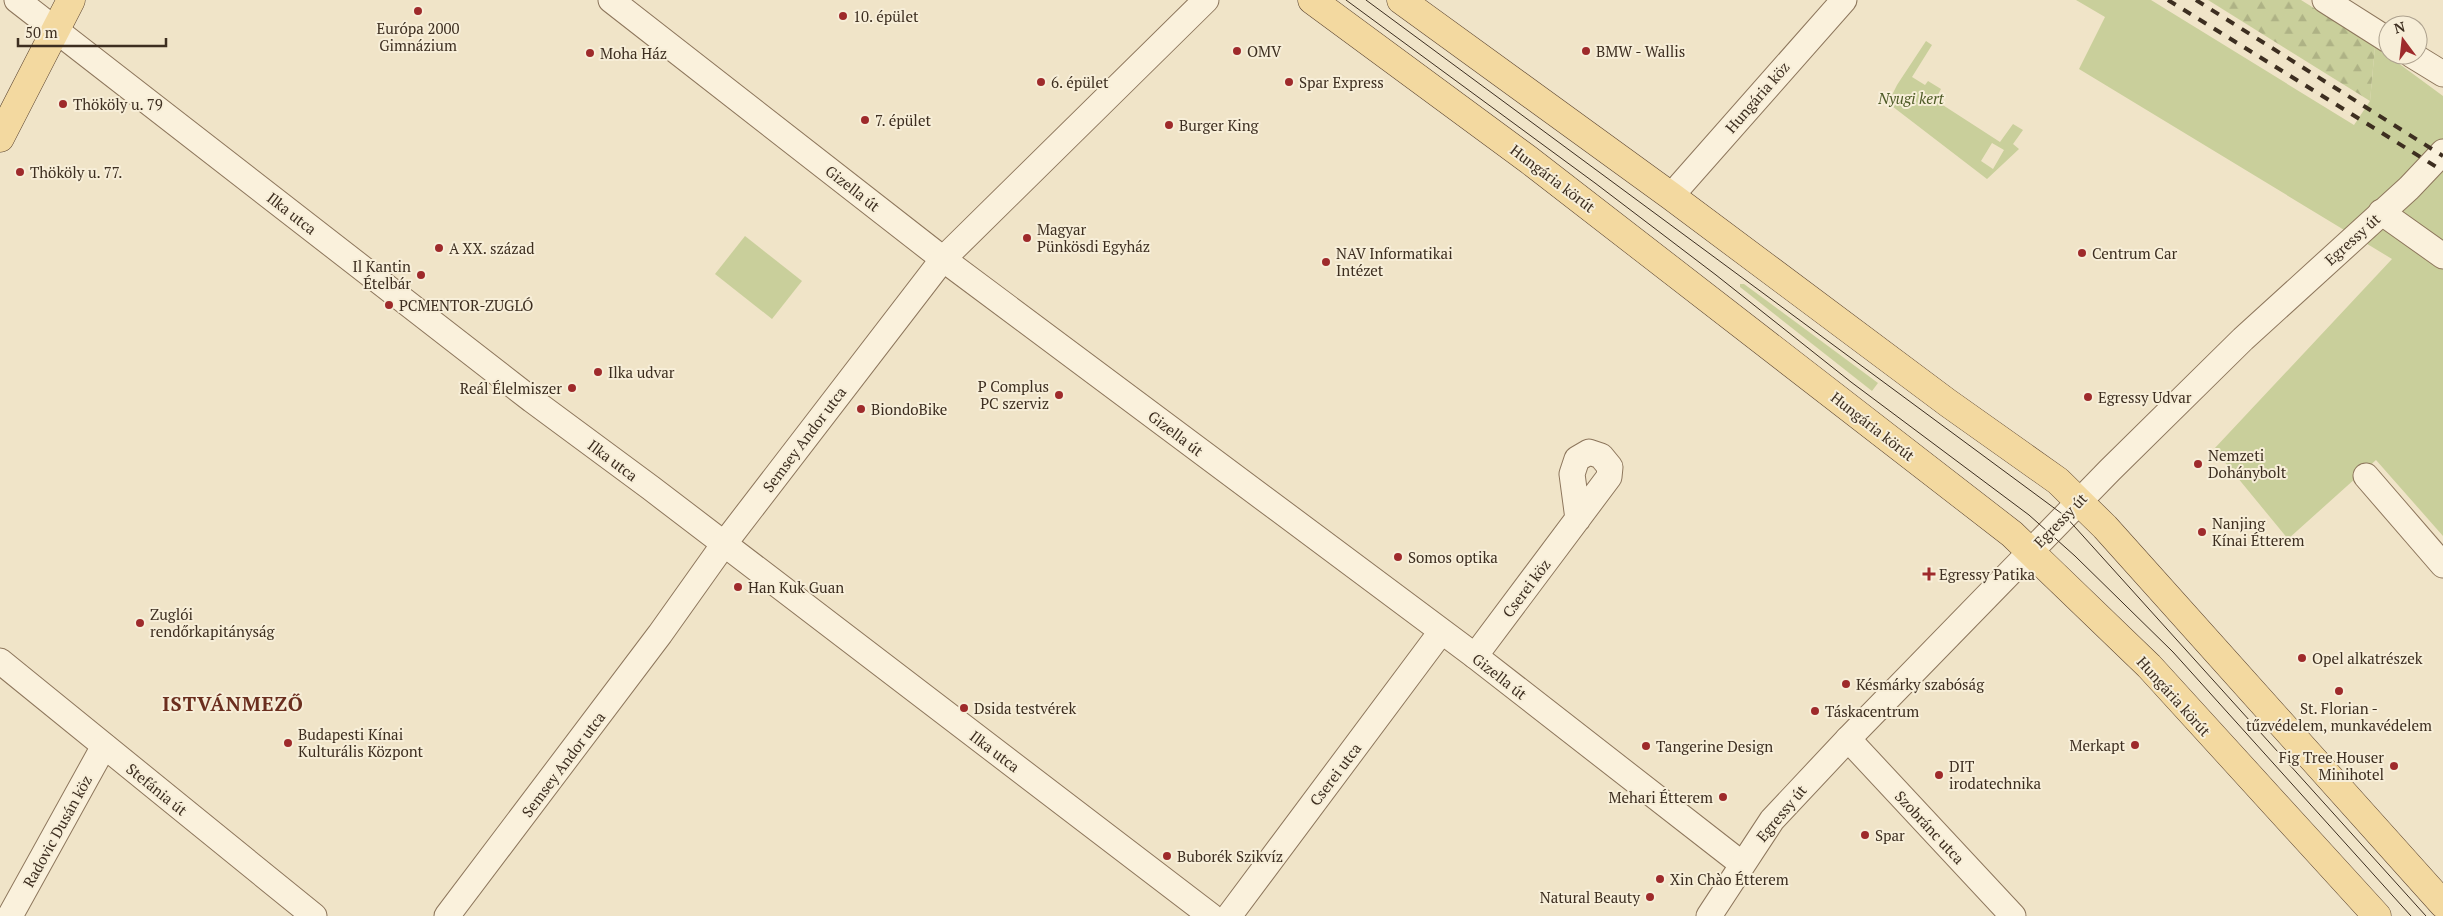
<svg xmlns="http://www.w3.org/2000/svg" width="2443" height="916" font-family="'PT Serif',serif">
<defs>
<pattern id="forest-firs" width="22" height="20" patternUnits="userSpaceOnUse" patternTransform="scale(1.25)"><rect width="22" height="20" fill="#c9cf9b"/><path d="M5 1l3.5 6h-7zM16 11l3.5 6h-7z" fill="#aeb285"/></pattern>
</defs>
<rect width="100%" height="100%" fill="#f0e4c8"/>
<g fill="#c9cf9b" fill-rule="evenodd">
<polygon points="2076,0 2151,0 2354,125 2370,101 2375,46 2443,96 2443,536 2376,460 2288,539 2214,449 2392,259 2079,69 2105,17"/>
<path d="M1926 41 1932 45 1912 77 1925 85 1928 81 1941 89 1935 100 2000 142 2013 124 2023 130 2013 144 2019 149 1987 179 1888 103 1897 85ZM1992 143 2004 150 1993 169 1981 161Z"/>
<polygon points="745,236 802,281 772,319 715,274"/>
<polygon points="1740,284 1744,284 1878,383 1872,391 1740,287"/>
</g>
<polygon fill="url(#forest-firs)" points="2208,0 2301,0 2375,46 2370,101"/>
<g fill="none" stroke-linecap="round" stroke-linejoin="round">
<defs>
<g id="minor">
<polyline points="17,0 532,400 651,488 1211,916"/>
<polyline points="611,0 943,259 1475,656 1742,864"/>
<polyline points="2325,0 2388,40"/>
<polyline points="2412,55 2443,74"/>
<polyline points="1671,196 1844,0"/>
<polyline points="2381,212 2443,256"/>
<polyline points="2366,476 2443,565"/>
<polyline points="1475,656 1609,477 1610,467 1601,456 1589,452 1577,459 1572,474 1578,519"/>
<polyline points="0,661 314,916"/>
<polyline points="1848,739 2013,916"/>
<polyline points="10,916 104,746"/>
<polyline points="447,916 660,634 724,544 943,259 1206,0"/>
<polyline points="1229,916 1441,632"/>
<polyline points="1709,916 1772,820 1848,739 2110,470 2243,339 2409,188 2443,152"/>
</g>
<g id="major">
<polyline points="1312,0 1529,160 2012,534 2149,666 2377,916"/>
<polyline points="1401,0 1671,196 1948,403 2058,481 2105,527 2443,904"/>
<polyline points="0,138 71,0"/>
</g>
</defs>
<use href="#minor" stroke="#8d765c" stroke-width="27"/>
<use href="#major" stroke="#5b4430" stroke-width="29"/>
<use href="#minor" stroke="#faf1dc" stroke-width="25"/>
<use href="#major" stroke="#f3d9a0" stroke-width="28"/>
<g stroke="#3d2e20" stroke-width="1">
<polyline points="1346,0 1595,183 1716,275 1851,382 2029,515 2075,556 2173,652 2411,916"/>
<polyline points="1366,0 2065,516 2426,916"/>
</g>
<g stroke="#3d2e20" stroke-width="4" stroke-dasharray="9 9" stroke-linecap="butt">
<polyline points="2168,0 2443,171"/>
<polyline points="2196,0 2443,156"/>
</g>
</g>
<g fill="#9e2a2b" stroke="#f7eed8" stroke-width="2">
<circle cx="418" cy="11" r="5"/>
<circle cx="843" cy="16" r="5"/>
<circle cx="1237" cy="51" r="5"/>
<circle cx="1586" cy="51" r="5"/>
<circle cx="590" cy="53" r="5"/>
<circle cx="1041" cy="82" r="5"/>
<circle cx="1289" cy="82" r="5"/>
<circle cx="63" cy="104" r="5"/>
<circle cx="865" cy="120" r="5"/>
<circle cx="1169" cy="125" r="5"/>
<circle cx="20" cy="172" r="5"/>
<circle cx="1027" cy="238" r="5"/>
<circle cx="439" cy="248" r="5"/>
<circle cx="2082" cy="253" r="5"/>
<circle cx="1326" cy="262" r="5"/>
<circle cx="421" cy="275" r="5"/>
<circle cx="389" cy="305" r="5"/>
<circle cx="598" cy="372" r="5"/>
<circle cx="572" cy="388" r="5"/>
<circle cx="1059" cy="395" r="5"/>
<circle cx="2088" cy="397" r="5"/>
<circle cx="861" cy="409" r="5"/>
<circle cx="2198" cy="464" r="5"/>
<circle cx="2202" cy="532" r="5"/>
<circle cx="1398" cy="557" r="5"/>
<path d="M1926.5 566.5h5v5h5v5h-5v5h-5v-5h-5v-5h5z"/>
<circle cx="738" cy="587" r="5"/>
<circle cx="140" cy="623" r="5"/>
<circle cx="2302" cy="658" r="5"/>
<circle cx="1846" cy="684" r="5"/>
<circle cx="2339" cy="691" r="5"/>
<circle cx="964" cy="708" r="5"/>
<circle cx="1815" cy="711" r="5"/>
<circle cx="288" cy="743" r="5"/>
<circle cx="2135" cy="745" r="5"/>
<circle cx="1646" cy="746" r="5"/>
<circle cx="2394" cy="766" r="5"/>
<circle cx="1939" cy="775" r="5"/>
<circle cx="1723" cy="797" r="5"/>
<circle cx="1865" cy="835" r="5"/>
<circle cx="1167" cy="856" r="5"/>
<circle cx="1660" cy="879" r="5"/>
<circle cx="1650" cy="897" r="5"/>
</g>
<g text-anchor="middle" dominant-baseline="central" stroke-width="4" stroke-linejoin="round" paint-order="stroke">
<g font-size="15" fill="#3d2e20" stroke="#f7eed8" text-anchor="start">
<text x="853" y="16">10. épület</text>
<text x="418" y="28" text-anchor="middle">Európa 2000<tspan x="418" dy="17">Gimnázium</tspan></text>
<text x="1247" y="51">OMV</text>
<text x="1596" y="51">BMW - Wallis</text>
<text x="600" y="53">Moha Ház</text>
<text x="1051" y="82">6. épület</text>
<text x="1299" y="82">Spar Express</text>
<text x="73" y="104">Thököly u. 79</text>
<text x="875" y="120">7. épület</text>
<text x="1179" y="125">Burger King</text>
<text x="30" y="172">Thököly u. 77.</text>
<text x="1037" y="229">Magyar<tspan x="1037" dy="17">Pünkösdi Egyház</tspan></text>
<text x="449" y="248">A XX. század</text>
<text x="1336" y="253">NAV Informatikai<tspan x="1336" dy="17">Intézet</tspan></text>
<text x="2092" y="253">Centrum Car</text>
<text x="411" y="266" text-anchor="end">Il Kantin<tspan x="411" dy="17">Ételbár</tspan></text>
<text x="399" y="305">PCMENTOR-ZUGLÓ</text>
<text x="608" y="372">Ilka udvar</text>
<text x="1049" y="386" text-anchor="end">P Complus<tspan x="1049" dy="17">PC szerviz</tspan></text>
<text x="562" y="388" text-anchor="end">Reál Élelmiszer</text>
<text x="2098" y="397">Egressy Udvar</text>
<text x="871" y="409">BiondoBike</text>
<text x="2208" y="455">Nemzeti<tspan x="2208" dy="17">Dohánybolt</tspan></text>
<text x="2212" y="523">Nanjing<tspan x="2212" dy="17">Kínai Étterem</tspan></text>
<text x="1408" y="557">Somos optika</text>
<text x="1939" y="574">Egressy Patika</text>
<text x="748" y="587">Han Kuk Guan</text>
<text x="150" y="614">Zuglói<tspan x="150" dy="17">rendőrkapitányság</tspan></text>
<text x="2312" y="658">Opel alkatrészek</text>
<text x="1856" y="684">Késmárky szabóság</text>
<text x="974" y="708">Dsida testvérek</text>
<text x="2339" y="708" text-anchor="middle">St. Florian -<tspan x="2339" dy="17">tűzvédelem, munkavédelem</tspan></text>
<text x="1825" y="711">Táskacentrum</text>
<text x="298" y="734">Budapesti Kínai<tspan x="298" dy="17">Kulturális Központ</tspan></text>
<text x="2125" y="745" text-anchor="end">Merkapt</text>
<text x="1656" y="746">Tangerine Design</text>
<text x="2384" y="757" text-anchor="end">Fig Tree Houser<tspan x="2384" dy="17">Minihotel</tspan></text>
<text x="1949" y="766">DIT<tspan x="1949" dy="17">irodatechnika</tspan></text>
<text x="1713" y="797" text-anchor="end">Mehari Étterem</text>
<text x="1875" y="835">Spar</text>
<text x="1177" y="856">Buborék Szikvíz</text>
<text x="1670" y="879">Xin Chào Étterem</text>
<text x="1640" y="897" text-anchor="end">Natural Beauty</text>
</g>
<g font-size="15" fill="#3d2e20" stroke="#f7eed8">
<text transform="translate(1757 97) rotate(-49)">Hungária köz</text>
<text transform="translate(1553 178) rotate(37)">Hungária körút</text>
<text transform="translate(853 188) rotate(38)">Gizella út</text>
<text transform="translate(292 213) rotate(38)">Ilka utca</text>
<text transform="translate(2352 239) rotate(-42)">Egressy út</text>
<text transform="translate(1873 426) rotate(38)">Hungária körút</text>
<text transform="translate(1176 433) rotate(37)">Gizella út</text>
<text transform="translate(804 439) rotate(-53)">Semsey Andor utca</text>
<text transform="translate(613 460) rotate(37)">Ilka utca</text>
<text transform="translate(2060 520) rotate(-46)">Egressy út</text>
<text transform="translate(1526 588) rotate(-53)">Cserei köz</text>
<text transform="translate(1500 676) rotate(38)">Gizella út</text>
<text transform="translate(2174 696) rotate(48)">Hungária körút</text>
<text transform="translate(995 751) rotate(37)">Ilka utca</text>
<text transform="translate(563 764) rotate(-53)">Semsey Andor utca</text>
<text transform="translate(1335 774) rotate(-53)">Cserei utca</text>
<text transform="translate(157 789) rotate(39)">Stefánia út</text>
<text transform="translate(1781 813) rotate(-50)">Egressy út</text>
<text transform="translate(1930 827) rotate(47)">Szobránc utca</text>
<text transform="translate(57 831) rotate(-61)">Radovic Dusán köz</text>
</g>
<g font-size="15" font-style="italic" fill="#4d5a26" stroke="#f7eed8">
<text x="1911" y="98">Nyugi kert</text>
</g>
<g font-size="20" font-weight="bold" letter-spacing="1" fill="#6b2e1e" stroke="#f7eed8">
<text x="233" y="703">ISTVÁNMEZŐ</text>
</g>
</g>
<g transform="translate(2403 40) rotate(345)"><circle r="24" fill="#f7eed8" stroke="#ada18e"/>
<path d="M0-4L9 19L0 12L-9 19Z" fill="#9e2a2b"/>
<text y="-8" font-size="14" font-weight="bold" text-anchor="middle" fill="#3d2e20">N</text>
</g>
<path d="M18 38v8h148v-8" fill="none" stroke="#3d2e20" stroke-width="2.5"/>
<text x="25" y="38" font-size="15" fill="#3d2e20" stroke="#f7eed8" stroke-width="4" paint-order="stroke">50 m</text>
</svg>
